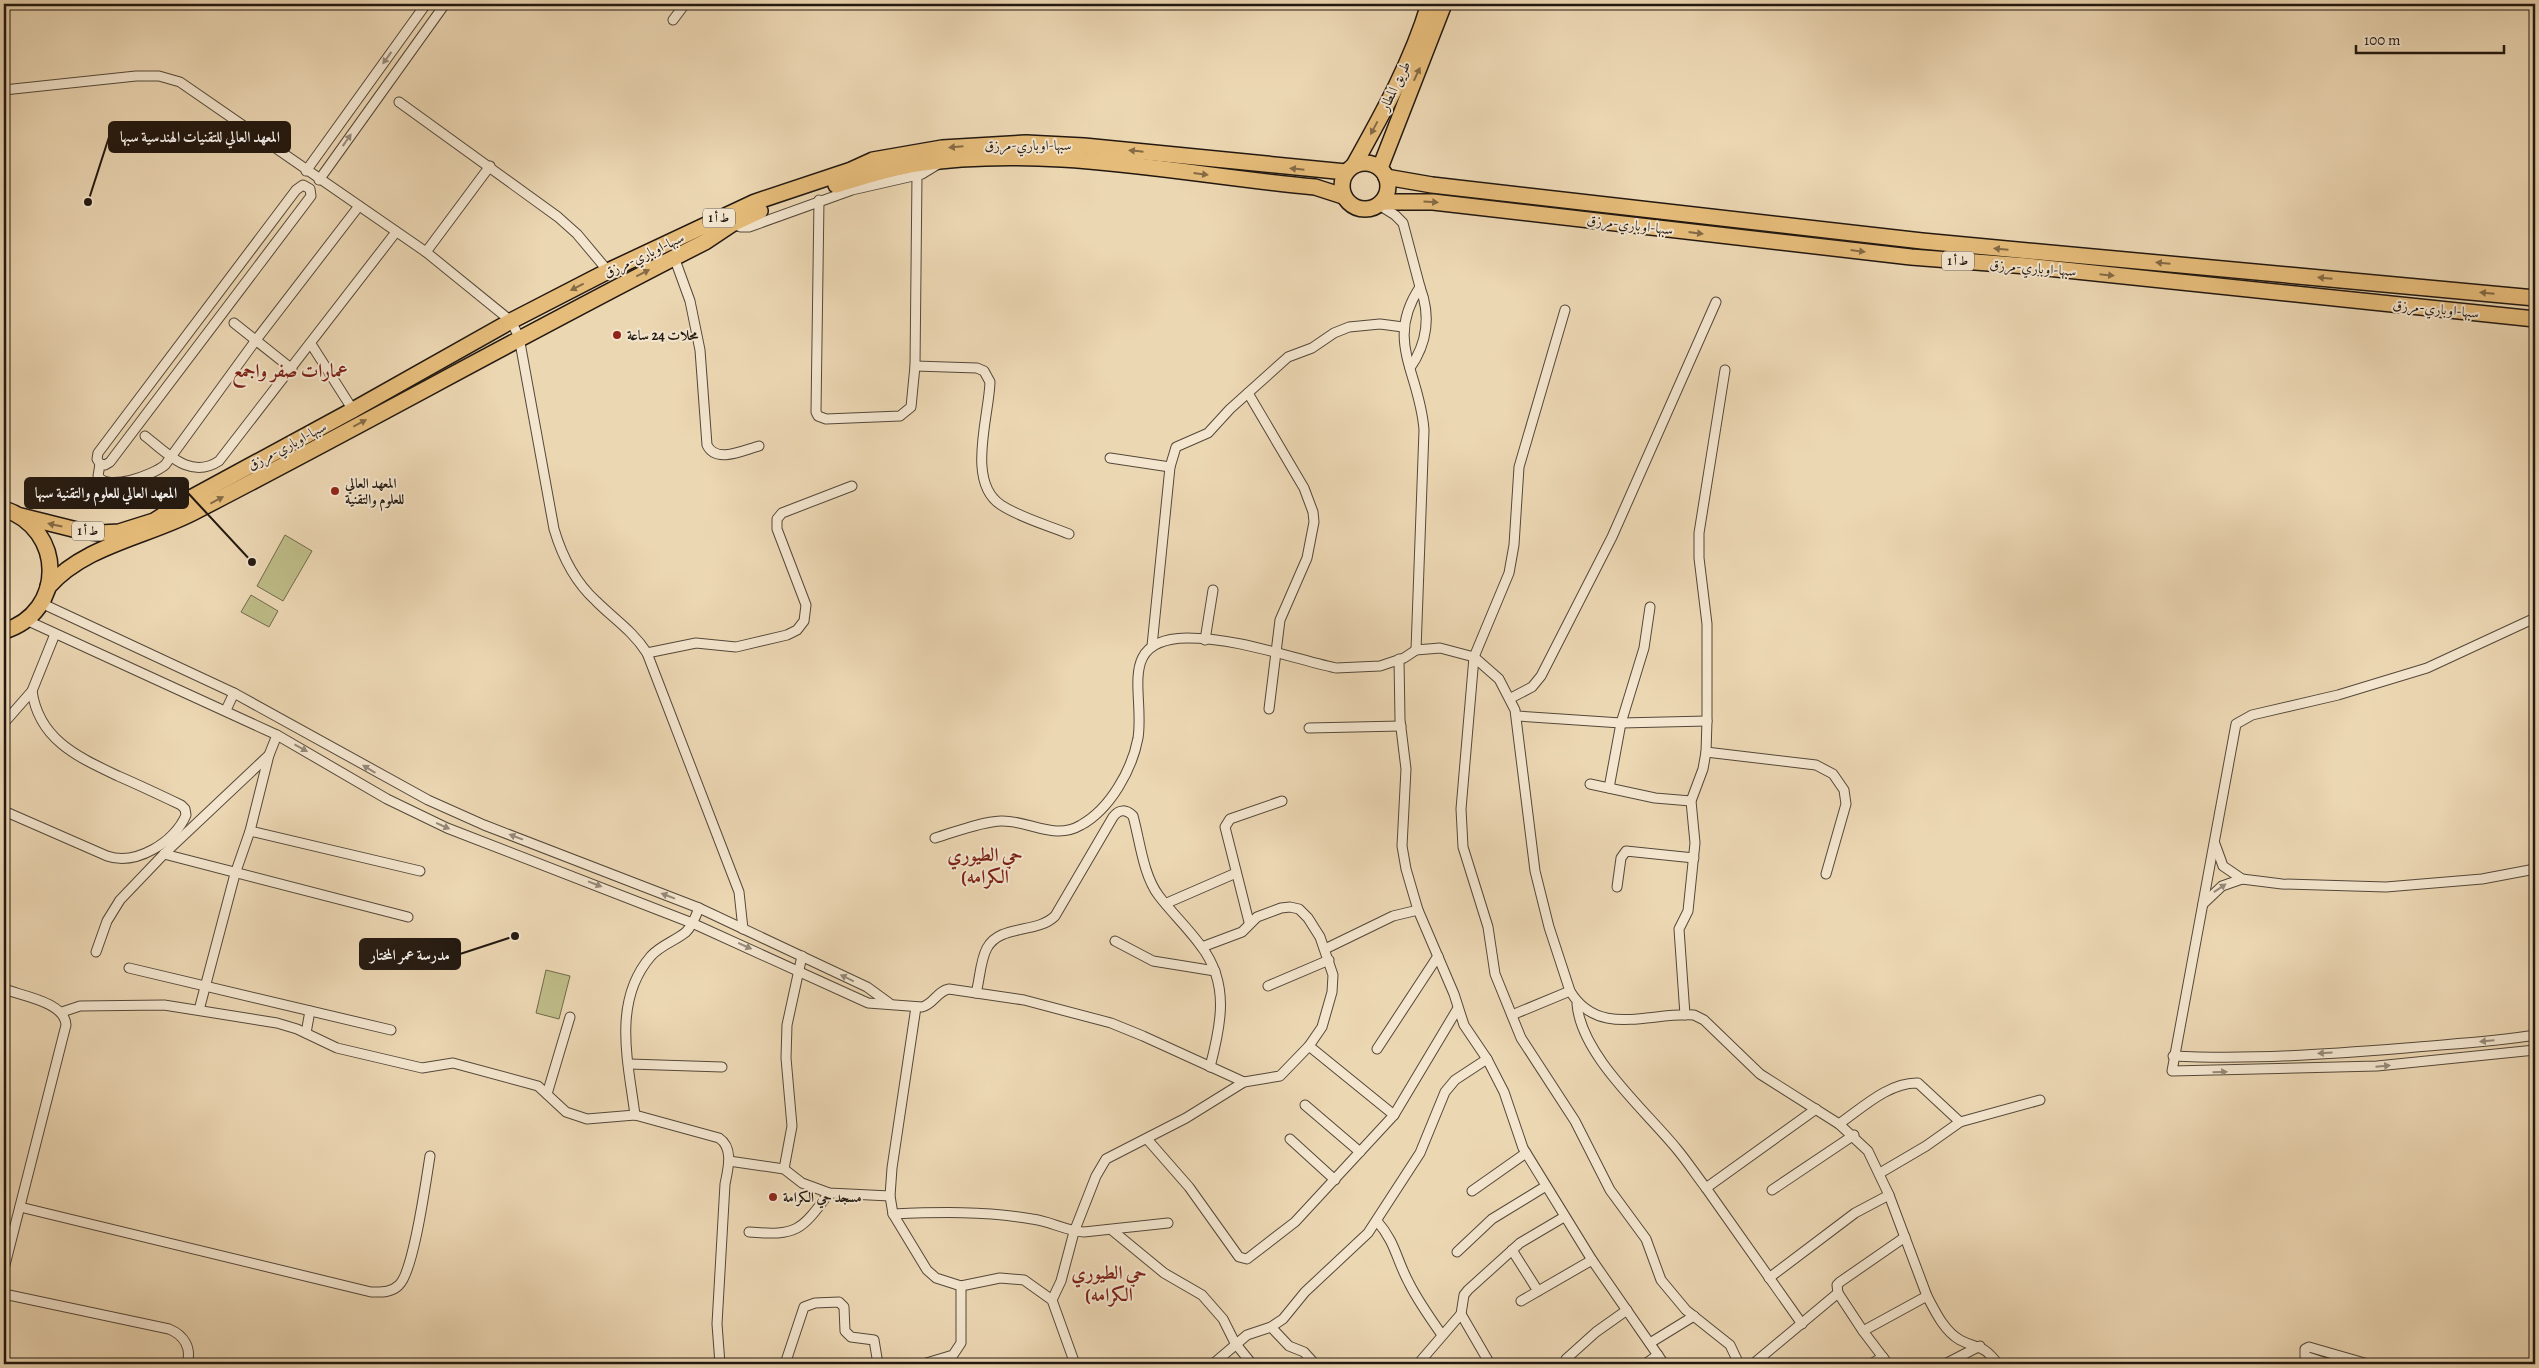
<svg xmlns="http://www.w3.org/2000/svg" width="2539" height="1368" font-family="Alegreya,Amiri,serif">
<rect width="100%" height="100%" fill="#ecd7b3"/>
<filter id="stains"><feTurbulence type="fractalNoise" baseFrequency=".004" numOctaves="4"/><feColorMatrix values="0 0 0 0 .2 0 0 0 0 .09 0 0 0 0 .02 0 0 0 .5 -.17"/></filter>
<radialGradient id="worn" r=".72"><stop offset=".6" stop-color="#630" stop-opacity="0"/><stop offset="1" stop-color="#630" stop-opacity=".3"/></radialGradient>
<g fill="#bebc88" stroke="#706a4c">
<polygon points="285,535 312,551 283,601 257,586"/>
<polygon points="251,595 278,611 269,627 241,612"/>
<polygon points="546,970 570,976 559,1019 536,1013"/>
</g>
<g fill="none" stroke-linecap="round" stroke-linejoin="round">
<defs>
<g id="minor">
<polyline points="673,20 685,4"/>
<path d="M4 90 136 76H159L180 82 426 252 511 321 519 337 554 529C562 556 574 581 596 601 614 619 633 631 647 653L739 892 743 929"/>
<polyline points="399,102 558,217 577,234 608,271"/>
<polyline points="306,171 426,4"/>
<polyline points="319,180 445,4"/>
<polygon points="303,185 310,189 311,196 110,462 105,465 100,464 97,459 98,453 296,190"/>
<polyline points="819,200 816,412 818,416 826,419 900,416 911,407 915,366 917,175"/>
<path d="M1379 205 1395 215 1403 223 1420 287C1384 341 1420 373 1424 430L1416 650"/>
<polyline points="733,224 741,227 749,227 852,190 922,174 940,163"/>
<polyline points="426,252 490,166"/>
<path d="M674 257 690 301 700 350 707 445C716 464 744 450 759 446"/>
<polyline points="1565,310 1519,467 1514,545 1509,573 1474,657 1461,809 1463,847 1488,927 1495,974 1521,1038 1575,1121 1610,1190 1646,1239 1661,1280 1686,1310 1730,1345 1739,1364"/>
<polyline points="234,323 292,369"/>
<polyline points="311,344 353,410"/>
<path d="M915 366 977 368 984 371 990 382C989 417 966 482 1001 505 1021 518 1047 525 1069 534"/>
<path d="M1410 368C1428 342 1431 316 1420 287"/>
<polyline points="1248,393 1304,488 1313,512 1314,522 1307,558 1280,620 1269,709"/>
<path d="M145 436C167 453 190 480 219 461L396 232"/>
<polyline points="1110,458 1170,467"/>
<path d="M100 464 98 476C107 492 153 475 165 465L256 340 359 206"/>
<polyline points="41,603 234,693 428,800 484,825 699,908 867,987 889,1003"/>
<polyline points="2535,618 2427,668 2338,695 2252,715 2236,724 2172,1071 2377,1066 2535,1050"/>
<path d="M26 620 277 735 387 799 447 828 692 923 868 1003 922 1007C934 1004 937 991 949 989L1024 1000 1111 1023 1143 1036 1244 1082"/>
<polyline points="1205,640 1213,590"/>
<polyline points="1152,646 1170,467 1176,447 1208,433 1230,409 1288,357 1312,348 1334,333 1349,327 1380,324 1403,327"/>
<polyline points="647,653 696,643 736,647 787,635 797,630 804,621 806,605 777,529 777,519 782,513 852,486"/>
<polyline points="1399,659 1400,720 1406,769 1402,846 1406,869 1418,910 1454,994 1464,1025 1487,1059 1504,1092 1523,1148 1592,1260 1664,1364"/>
<polyline points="1511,698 1532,687 1541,676 1612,537 1716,302"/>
<polyline points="226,710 234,693"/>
<polyline points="1517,716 1621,723 1707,721"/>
<polyline points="4,723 32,691 55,634"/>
<polyline points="1309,728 1401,726"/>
<polyline points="1706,752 1816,765 1833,774 1844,790 1846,804 1826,874"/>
<polyline points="1590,784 1655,798 1691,801"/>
<polyline points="1609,788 1621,723 1644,648 1650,607"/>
<path d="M4 811 107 856C136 866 175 842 186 815L185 809 181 805C160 795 139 785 118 776 78 757 39 740 32 691"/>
<polyline points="250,831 420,871"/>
<path d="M935 838C956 832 979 822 1001 821 1029 820 1054 841 1081 825 1110 809 1132 770 1138 738 1145 694 1116 639 1187 638 1238 638 1287 657 1336 668L1380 666 1404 658 1416 650 1440 648 1474 657 1499 679 1515 710 1535 871 1549 927 1570 991C1598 1038 1649 1012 1694 1015L1704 1020 1760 1074 1839 1124 1868 1151 1889 1195 1927 1296C1935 1311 1944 1331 1960 1340 1979 1350 1982 1343 1998 1364"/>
<polyline points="2215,844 2223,866 2242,879"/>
<polyline points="164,854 408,917"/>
<polyline points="1617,887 1621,858 1626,851 1694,858"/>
<polyline points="1167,903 1236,873"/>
<polyline points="2203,904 2222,886 2242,879 2282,884 2386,887 2482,879 2535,869"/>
<polyline points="1249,922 1225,827 1230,819 1282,801"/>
<polyline points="1115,941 1153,961 1215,971"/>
<polyline points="1325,949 1393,916 1418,910"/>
<polyline points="96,952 107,921 120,900 164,854 269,755 277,735"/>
<polyline points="129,968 391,1030"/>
<polyline points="1268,986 1329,960"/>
<path d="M4 989C22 996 65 1002 66 1025L4 1269"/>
<path d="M976 993C980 979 980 961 987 948 1000 924 1037 934 1055 916L1113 817C1119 809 1126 809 1133 816 1140 841 1143 875 1159 896 1172 913 1188 928 1201 946 1230 984 1221 1025 1210 1067"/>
<path d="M1577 1004C1581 1055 1645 1110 1676 1148 1687 1161 1696 1175 1706 1188"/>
<polyline points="916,1007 892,1168 890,1196 893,1214 927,1270 936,1278 961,1286 1000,1278 1024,1280 1052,1300 1075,1364"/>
<polyline points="199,1010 235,874 250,831 269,755"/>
<path d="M62 1012 80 1006 164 1005 277 1023 297 1029 337 1048 422 1068 453 1063 538 1086 566 1112 587 1119 635 1115 719 1138C734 1148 728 1169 725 1184L717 1324 720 1364"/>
<polyline points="1512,1015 1570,991"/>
<polyline points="1685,1015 1679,929 1688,911 1695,843 1691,801 1703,769 1706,752 1707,721 1707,624 1699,558 1699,533 1725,370"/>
<polyline points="306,1033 310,1011"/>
<polyline points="1309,1046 1394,1115"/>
<polyline points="1377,1049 1438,956"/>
<path d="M2173 1056C2250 1060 2329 1054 2406 1048 2449 1044 2493 1042 2535 1035"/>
<polyline points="629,1064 722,1067"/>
<polyline points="547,1094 570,1017"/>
<polyline points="1305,1105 1360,1152"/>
<path d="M635 1115C628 1061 612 1001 651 956 661 945 675 941 686 932 692 926 696 916 699 908"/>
<path d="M1839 1124C1862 1108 1889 1082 1918 1083L1960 1122 2040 1100"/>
<polyline points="1147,1139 1189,1187 1239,1257 1247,1259 1295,1222 1394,1115 1458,1008"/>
<polyline points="1290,1139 1335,1180"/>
<polyline points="729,1161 784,1169 802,1183 829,1193 890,1196"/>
<polyline points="784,1169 792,1126 786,1058 787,1025 802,956"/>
<polyline points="1880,1173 1926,1146 1960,1122"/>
<polyline points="1772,1190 1854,1135"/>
<polyline points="1472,1191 1526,1153"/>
<path d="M20 1207 371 1292C381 1292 391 1293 399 1285 414 1271 426 1180 430 1156"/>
<path d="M893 1214C940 1212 985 1211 1032 1219 1050 1221 1066 1231 1084 1232L1168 1223"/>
<path d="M1377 1221C1396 1243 1396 1259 1409 1283 1418 1301 1430 1318 1442 1335"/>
<polyline points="1113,1231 1164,1273 1202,1295 1223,1319 1235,1343 1252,1364"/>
<path d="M749 1232C797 1236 801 1231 829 1193"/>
<polyline points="1512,1250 1538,1291"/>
<polyline points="1457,1252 1492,1219 1546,1186"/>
<polyline points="1769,1278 1855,1213 1889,1195"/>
<polyline points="1838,1293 1837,1285 1840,1282 1905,1237"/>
<path d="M4 1294 169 1329C184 1335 192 1348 187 1364"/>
<polyline points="1052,1300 1061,1281 1074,1232 1096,1176 1106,1159 1186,1118 1244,1082 1280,1076 1309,1046 1322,1027 1332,992 1333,975 1320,937 1308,918 1299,909 1290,907 1281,908 1257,917 1242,932 1202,947"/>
<polyline points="1521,1301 1592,1260"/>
<polyline points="1461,1314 1490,1364"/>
<polyline points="1802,1324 1706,1188 1816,1109"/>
<polyline points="1271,1327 1289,1346 1304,1352 1315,1364"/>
<polyline points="1863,1331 1888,1364"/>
<polyline points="1650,1343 1694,1316"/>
<polyline points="1566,1359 1596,1332 1627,1310"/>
<polyline points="785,1364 804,1307 815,1303 839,1302 844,1307 845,1331 851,1337 874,1340 878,1364"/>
<polyline points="923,1364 953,1355 961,1343 961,1286"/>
<polyline points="1213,1364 1247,1335 1271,1327 1283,1319 1305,1292 1368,1233 1420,1153 1445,1092 1455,1080 1487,1059"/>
<polyline points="1418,1364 1461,1314 1464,1295 1468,1290 1520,1243 1564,1217"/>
<polyline points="1645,1364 1658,1355"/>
<polyline points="1753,1364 1838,1293 1863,1331 1927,1296"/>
<polyline points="1871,1364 1883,1357"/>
<polyline points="1945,1364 1980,1346"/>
<polyline points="2329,1364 2305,1356 2305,1349 2309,1347 2368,1364"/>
</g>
<g id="primary">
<path d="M1354 165C1383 113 1412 61 1429 4"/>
<polyline points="1380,168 1444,4"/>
</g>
<g id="trunk">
<circle cx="1365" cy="186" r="23"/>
<polyline points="1386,177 1432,185 1922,241 2535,298"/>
<path d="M836 185C862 177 889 168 916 164 1050 144 1182 175 1315 187L1343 196"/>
<polyline points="1382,202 1433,202 1911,257 2027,266 2535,319"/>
<path d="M4 509C65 529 66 612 4 631"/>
<polyline points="21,516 81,531 100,533 119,532 154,521 187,500 353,410 511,321 608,271 755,202 851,170 873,160 942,148 1026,143 1084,146 1346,172"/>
<path d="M48 587C85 545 146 537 194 512 365 424 533 329 705 242L732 224 760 211"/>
</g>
</defs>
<use href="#minor" stroke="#544839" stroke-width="11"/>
<use href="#primary" stroke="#221810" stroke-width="18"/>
<use href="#trunk" stroke="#221810" stroke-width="18"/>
<use href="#minor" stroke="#f3e5ce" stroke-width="9"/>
<use href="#primary" stroke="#e6bc7a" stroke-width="15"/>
<use href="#trunk" stroke="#e6bc7a" stroke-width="15"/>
</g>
<defs><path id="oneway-solid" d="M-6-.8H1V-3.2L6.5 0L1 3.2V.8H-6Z" transform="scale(1.25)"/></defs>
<g fill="#958978">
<use href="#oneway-solid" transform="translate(387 58) rotate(126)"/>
<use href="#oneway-solid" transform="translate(347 140) rotate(-55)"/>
<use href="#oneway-solid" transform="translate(301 748) rotate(29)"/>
<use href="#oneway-solid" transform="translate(369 769) rotate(-149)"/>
<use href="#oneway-solid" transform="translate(443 826) rotate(24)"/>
<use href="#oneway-solid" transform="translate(516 837) rotate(-159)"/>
<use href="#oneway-solid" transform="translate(595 884) rotate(21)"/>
<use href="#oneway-solid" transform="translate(2220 888) rotate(-34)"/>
<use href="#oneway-solid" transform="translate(668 896) rotate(-159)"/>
<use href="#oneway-solid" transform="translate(745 946) rotate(24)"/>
<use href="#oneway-solid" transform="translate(847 978) rotate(-154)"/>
<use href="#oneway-solid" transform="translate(2487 1041) rotate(175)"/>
<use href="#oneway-solid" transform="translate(2325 1053) rotate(177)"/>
<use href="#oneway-solid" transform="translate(2383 1066) rotate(-5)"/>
<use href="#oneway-solid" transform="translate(2220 1072) rotate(-2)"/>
</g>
<g fill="#846a45">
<use href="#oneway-solid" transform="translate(1417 74) rotate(-65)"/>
<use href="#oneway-solid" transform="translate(1374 128) rotate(118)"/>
<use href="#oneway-solid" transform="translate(956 147) rotate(175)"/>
<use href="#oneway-solid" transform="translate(1136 151) rotate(-174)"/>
<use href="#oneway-solid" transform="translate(1297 169) rotate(-174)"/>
<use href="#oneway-solid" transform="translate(1201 174) rotate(7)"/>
<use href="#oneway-solid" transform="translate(1431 202) rotate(4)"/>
<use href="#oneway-solid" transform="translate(1696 233) rotate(7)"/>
<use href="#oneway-solid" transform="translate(2001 249) rotate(-175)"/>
<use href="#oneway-solid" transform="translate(1858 251) rotate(7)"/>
<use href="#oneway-solid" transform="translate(2163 263) rotate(-175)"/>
<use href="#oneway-solid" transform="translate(643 273) rotate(-27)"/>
<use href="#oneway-solid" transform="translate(2107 275) rotate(6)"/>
<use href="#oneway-solid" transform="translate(2325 278) rotate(-175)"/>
<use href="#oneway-solid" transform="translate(577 287) rotate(153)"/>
<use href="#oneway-solid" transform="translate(2487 293) rotate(-175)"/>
<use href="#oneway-solid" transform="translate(360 423) rotate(-28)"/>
<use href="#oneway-solid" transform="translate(217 500) rotate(-28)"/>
<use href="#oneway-solid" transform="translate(55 525) rotate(-168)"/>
</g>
<g fill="#8f2418" stroke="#f3e5ce" stroke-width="2">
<circle cx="617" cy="335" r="5"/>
<circle cx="335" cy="491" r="5"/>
<circle cx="773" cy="1197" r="5"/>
</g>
<g text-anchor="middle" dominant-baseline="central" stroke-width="4" stroke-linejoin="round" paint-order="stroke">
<g fill="#f3e5ce" stroke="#615649" stroke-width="1">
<rect x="703" y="208.5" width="32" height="19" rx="4"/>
<rect x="1942" y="251.5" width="32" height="19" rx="4"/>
<rect x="72" y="521.5" width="32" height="19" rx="4"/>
</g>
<g font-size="12" font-weight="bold" fill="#221810">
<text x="719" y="218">ط أ 1</text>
<text x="1958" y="261">ط أ 1</text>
<text x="88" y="531">ط أ 1</text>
</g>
<g font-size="14" fill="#221810" stroke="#f3e5ce">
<text transform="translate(1395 86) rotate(-64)">طريق المطار</text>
<text x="1028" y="145">سبها-اوباري-مرزق</text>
<text transform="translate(1630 225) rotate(7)">سبها-اوباري-مرزق</text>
<text transform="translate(644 255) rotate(-25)">سبها-اوباري-مرزق</text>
<text transform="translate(2033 268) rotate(5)">سبها-اوباري-مرزق</text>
<text transform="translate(2436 309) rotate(6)">سبها-اوباري-مرزق</text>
<text transform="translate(287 446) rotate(-28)">سبها-اوباري-مرزق</text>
</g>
<g font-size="14" font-weight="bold" fill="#221810" stroke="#f3e5ce" text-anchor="start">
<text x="627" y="335">محلات 24 ساعة</text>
<text x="345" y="483">المعهد العالي<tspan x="345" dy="16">للعلوم والتقنية</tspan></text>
<text x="783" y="1197">مسجد حي الكرامة</text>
</g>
<g font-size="19" font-weight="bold" fill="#7a1f14" stroke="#f3e5ce">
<text x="290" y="371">عمارات صفر واجمع</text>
<text x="985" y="855">حي الطيوري<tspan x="985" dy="22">(الكرامه</tspan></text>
<text x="1109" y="1273">حي الطيوري<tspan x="1109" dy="22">(الكرامه</tspan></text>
</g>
</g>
<path fill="none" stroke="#221810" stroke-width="2" d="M88 202L109 137M252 562L188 493M515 936L460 954"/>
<g fill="#221810" stroke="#f3e5ce" stroke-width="2">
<circle cx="88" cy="202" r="5"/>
<circle cx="252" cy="562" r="5"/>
<circle cx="515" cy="936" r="5"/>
</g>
<g fill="#221810" stroke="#221810" stroke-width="2">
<rect x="109" y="122" width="181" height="30" rx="5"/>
<rect x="25" y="478" width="163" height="30" rx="5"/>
<rect x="360" y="939" width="100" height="30" rx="5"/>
</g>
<g font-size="15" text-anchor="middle" font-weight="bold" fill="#fff">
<text x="200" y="142">المعهد العالي للتقنيات الهندسية سبها</text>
<text x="106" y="498">المعهد العالي للعلوم والتقنية سبها</text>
<text x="410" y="960">مدرسة عمر المختار</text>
</g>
<rect width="2539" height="1368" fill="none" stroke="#ecd7b3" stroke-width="20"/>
<rect x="5" y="5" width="2529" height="1358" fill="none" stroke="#221810" stroke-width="2.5"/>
<rect x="10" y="10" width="2519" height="1348" fill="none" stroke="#221810"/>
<path d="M2356 45v8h148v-8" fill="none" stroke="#221810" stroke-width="2.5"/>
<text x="2364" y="45" font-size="15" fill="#221810" stroke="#f3e5ce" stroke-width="4" paint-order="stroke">100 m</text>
<rect width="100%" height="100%" filter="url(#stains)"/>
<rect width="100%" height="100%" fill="url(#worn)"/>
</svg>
